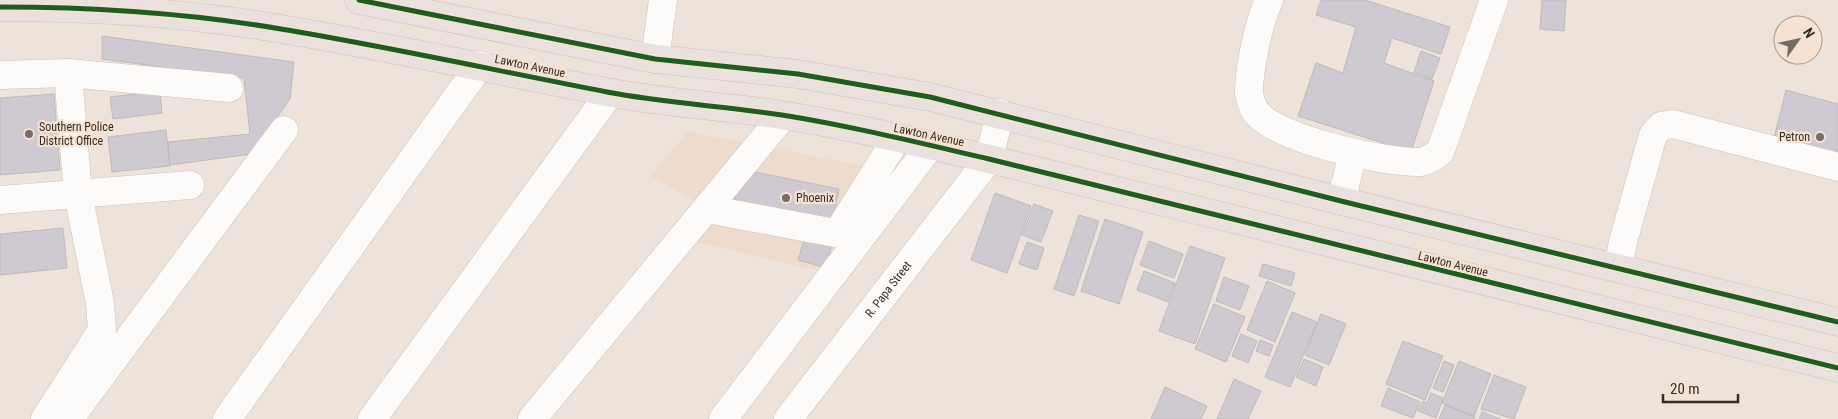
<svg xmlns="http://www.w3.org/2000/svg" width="1838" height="419" font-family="'Roboto Condensed',sans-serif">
<rect width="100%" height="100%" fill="#eee3da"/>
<polygon fill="#eedbcb" points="687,132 743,142 902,174 824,272 670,236 699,203 651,176"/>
<g fill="#cfcad1" stroke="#bfbaba">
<polygon points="1321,0 1365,0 1450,27 1441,54 1392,38 1384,63 1434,81 1411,152 1298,116 1316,63 1343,73 1356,27 1316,15"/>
<polygon points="1542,0 1566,0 1564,31 1540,29"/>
<polygon points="102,36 294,62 290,99 251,154 170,165 168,142 250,134 244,78 102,59"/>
<polygon points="1421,51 1440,58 1432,79 1414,72"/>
<polygon points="1786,90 1838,104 1838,160 1773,142"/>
<polygon points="160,91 162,113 113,119 110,97"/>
<polygon points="54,94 60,170 0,175 0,98"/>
<polygon points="166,130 170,166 112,172 108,137"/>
<polygon points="740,169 839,189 831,226 733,207"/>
<polygon points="995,193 1031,206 1007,273 971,260"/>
<polygon points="1034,204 1053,211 1041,242 1022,235"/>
<polygon points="1079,215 1099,221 1074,296 1054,289"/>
<polygon points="1105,219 1143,232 1119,304 1081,291"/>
<polygon points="63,228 67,268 0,275 0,234"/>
<polygon points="804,240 831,247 826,268 798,260"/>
<polygon points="1149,241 1183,254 1174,278 1140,265"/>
<polygon points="1027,242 1044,248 1037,270 1019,264"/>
<polygon points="1190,246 1225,258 1195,344 1159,331"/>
<polygon points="1263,264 1295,273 1291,286 1259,276"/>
<polygon points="1144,271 1175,283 1168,302 1137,290"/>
<polygon points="1224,277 1249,286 1240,310 1216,301"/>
<polygon points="1267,281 1295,293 1275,342 1247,330"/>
<polygon points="1214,304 1245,317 1226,362 1195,349"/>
<polygon points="1292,312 1317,322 1290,387 1265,377"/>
<polygon points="1321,314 1346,324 1329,365 1305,355"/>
<polygon points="1241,334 1257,341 1248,363 1232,356"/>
<polygon points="1260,340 1273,345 1269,356 1256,351"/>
<polygon points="1403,341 1443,356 1425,400 1386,384"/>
<polygon points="1304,359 1323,367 1316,386 1296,377"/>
<polygon points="1444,361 1454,365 1443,392 1433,388"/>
<polygon points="1459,361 1491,374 1474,416 1442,403"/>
<polygon points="1494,375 1526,387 1514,419 1481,409"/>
<polygon points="1234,379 1261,391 1248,419 1217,419"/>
<polygon points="1165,387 1207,406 1201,419 1151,419"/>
<polygon points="1388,388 1420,402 1413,418 1381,406"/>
<polygon points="1431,393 1443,398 1436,418 1418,411 1423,401 1427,403"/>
<polygon points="1445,405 1475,417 1474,419 1439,419"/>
<polygon points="1482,412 1501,419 1479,419"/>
</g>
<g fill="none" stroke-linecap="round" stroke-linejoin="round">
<defs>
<g id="minor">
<path d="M1269 0C1259 22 1250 64 1249 89 1248 94 1252 106 1255 111 1275 139 1385 163 1420 162 1428 161 1434 156 1440 152L1494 0"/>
<polyline points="655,59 663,0"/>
<polyline points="0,75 68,73 229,88"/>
<polyline points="0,200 190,185"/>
<polyline points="1341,201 1353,154"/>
<polyline points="707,209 835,233 840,229 897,138"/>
<polyline points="1618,268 1623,242 1653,135 1661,126 1673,124 1838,167"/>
<polyline points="45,419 102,330 100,303 78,194 68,73"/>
<polyline points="69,419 284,130"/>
<polyline points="227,419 480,65"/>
<polyline points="372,419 610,93"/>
<polyline points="532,419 783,116"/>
<polyline points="723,419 931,145"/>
<path id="s1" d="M788 419 989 159 1000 113"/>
</g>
<g id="major">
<polyline points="359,0 655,59 798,74 930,97 1341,201 1838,322"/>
<path d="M0 7C94 7 188 13 281 29 390 47 498 71 607 92 664 103 724 106 782 115 851 126 920 143 989 159L1838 368"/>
</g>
</defs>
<use href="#minor" stroke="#cac1ba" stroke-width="29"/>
<use href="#major" stroke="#c8c3be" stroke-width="29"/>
<use href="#minor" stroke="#fcfbf9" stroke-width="28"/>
<use href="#major" stroke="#eae0dd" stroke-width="28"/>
<defs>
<g id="cycleway">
<polyline points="359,0 655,59 798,74 930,97 1341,201 1838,322"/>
<path d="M0 7C94 7 188 13 281 29 390 47 498 71 607 92 664 103 724 106 782 115 851 126 920 143 989 159L1838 368"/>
</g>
</defs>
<use href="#cycleway" stroke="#f6e2d2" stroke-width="8"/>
<use href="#cycleway" stroke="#1b5e20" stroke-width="5"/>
</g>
<g fill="#756d65" stroke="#f6e2d2" stroke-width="2">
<circle cx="29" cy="134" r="5"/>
<circle cx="1820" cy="137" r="5"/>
<circle cx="786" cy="198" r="5"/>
</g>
<g text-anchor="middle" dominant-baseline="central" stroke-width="4.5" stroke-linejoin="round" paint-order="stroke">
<g font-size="12" fill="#342d26" stroke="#f6e2d2">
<text transform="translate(530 66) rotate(12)">Lawton Avenue</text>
<text transform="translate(929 135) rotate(12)">Lawton Avenue</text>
<text transform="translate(1453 264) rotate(14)">Lawton Avenue</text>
<text stroke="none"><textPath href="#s1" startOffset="164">R. Papa Street</textPath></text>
</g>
<g font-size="12" fill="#342d26" stroke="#f6e2d2" text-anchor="start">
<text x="39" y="127">Southern Police<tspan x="39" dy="14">District Office</tspan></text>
<text x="1810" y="137" text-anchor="end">Petron</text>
<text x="796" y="198">Phoenix</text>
</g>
</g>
<g transform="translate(1798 40) rotate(57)"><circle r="24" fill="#f6e2d2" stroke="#a89a8d"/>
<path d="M0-4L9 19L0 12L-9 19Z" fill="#756d65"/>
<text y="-8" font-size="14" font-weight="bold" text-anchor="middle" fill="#342d26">N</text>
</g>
<path d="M1663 394v8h75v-8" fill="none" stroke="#342d26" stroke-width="2.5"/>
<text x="1670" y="394" font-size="15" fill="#342d26" stroke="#f6e2d2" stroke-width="4" paint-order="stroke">20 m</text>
</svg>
